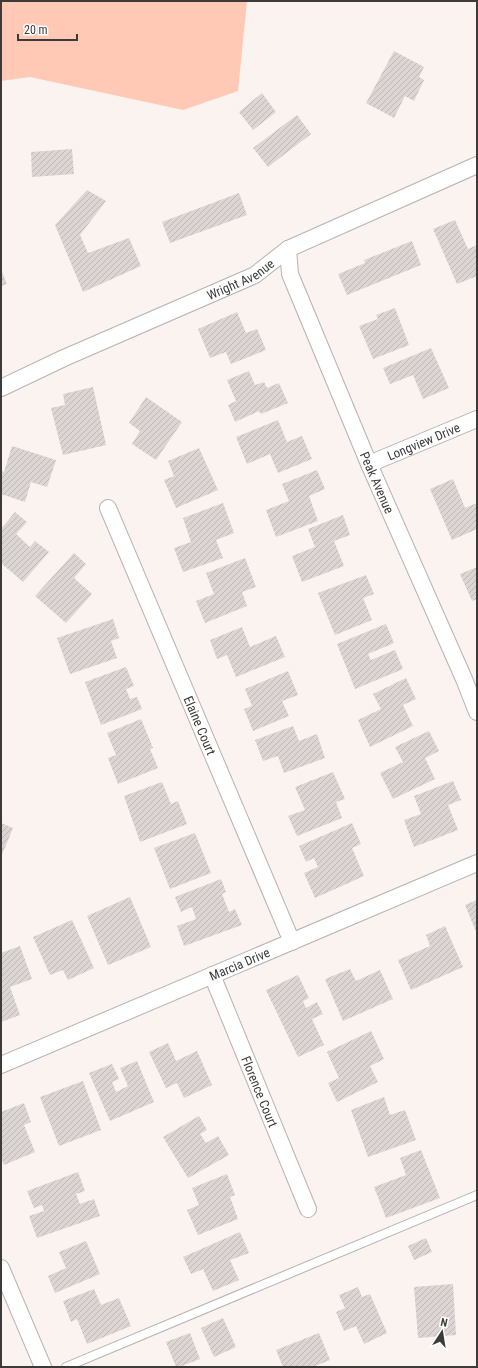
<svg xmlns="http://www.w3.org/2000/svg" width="478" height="1368" font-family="'Roboto Condensed',sans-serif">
<defs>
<pattern id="building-hatch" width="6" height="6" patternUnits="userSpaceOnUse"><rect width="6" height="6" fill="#dcd5d3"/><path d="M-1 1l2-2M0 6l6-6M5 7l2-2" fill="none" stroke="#beb8b6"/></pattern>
</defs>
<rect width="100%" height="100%" fill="#faf3f0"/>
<polygon fill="#ffc9b6" points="1,1 247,1 238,91 183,110 30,77 1,81"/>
<g fill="url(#building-hatch)">
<polygon points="394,51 424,67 419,77 424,80 414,101 405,96 394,118 366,103"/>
<polygon points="262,93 276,112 253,130 239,112"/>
<polygon points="297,115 311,134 268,167 253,148"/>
<polygon points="72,149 74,174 32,177 31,152"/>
<polygon points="87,190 106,201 80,235 88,253 129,238 141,266 83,292 55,225"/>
<polygon points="239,193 247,215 170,243 162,222"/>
<polygon points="455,220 468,249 477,245 477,276 457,284 433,229"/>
<polygon points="412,241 421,265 347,295 338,274 365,263 364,260"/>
<polygon points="1,270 7,284 1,286"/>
<polygon points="395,308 409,345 373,359 359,326 378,319 376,315"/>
<polygon points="237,312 246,333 257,329 266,350 231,364 226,352 210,358 198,329"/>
<polygon points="431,348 449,388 423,399 413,375 390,384 383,368"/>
<polygon points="249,371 255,385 264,382 267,388 279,383 288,403 261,414 259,411 235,422 228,405 236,401 227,380"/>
<polygon points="93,387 106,445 63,455 51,408 65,405 63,394"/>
<polygon points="146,397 182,422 156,460 132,444 140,431 129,423"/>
<polygon points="278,420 287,442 302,436 312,459 278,473 270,454 247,464 236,437"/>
<polygon points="12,446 56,460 47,487 31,482 25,502 1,494 1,471 4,472"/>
<polygon points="199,448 218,490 176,508 164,480 174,476 168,461"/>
<polygon points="317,470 325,489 309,496 318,521 276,537 266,510 289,501 282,484"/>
<polygon points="453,479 465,508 477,503 477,529 452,540 430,489"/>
<polygon points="223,503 234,533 216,540 223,558 183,572 174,548 191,542 183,518"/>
<polygon points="15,512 27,522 16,534 30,547 35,541 49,552 23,582 1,563 1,529"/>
<polygon points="343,515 350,535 334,541 344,566 302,582 292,556 315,547 308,529"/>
<polygon points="74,553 86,564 74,578 92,594 66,623 35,596"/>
<polygon points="245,558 256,587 242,592 247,606 205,623 196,601 214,594 206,573"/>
<polygon points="477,567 477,599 472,601 460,574"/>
<polygon points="366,575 374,594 363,598 372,620 335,635 318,593"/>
<polygon points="113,619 119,638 111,641 117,658 70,674 57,638"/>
<polygon points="386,624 394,643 368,654 371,660 395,650 403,669 355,689 337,644"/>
<polygon points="242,627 250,647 276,636 285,657 236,677 227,655 217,659 210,640"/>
<polygon points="126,667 134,686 126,689 130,699 137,697 142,709 101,725 85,682"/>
<polygon points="288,671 298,695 282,701 289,716 253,731 244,709 252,706 245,689"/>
<polygon points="406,678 416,699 403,705 413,726 370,747 358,720 381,709 373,694"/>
<polygon points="141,719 153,748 150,749 158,768 118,784 108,758 116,755 107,733"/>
<polygon points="293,726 299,741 317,734 325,758 284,773 278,756 263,761 255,740"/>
<polygon points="429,731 439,751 425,758 435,779 393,799 380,773 403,762 395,747"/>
<polygon points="333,772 345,799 336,802 342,818 297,836 288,816 305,810 295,787"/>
<polygon points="453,781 461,800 448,805 458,830 414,847 404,820 421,814 414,796"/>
<polygon points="162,782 171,804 178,801 187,824 140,842 124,796"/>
<polygon points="1,823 13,828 1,857"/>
<polygon points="352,823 361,844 352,848 364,876 315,898 304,873 318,867 314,858 306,862 299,846"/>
<polygon points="195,833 211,873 170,889 154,848"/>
<polygon points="221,879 226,892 222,894 229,912 235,909 242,925 184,946 177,926 196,919 192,907 181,912 175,897"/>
<polygon points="130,897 151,947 108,965 87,916"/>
<polygon points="477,900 477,934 465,905"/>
<polygon points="72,920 94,968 68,980 63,970 50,975 33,937"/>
<polygon points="445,926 463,967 411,990 398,960 430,946 426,935"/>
<polygon points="20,946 32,979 10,987 20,1015 1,1022 1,953"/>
<polygon points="350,969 356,981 380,970 393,999 343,1021 325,979"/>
<polygon points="298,975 309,998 303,1001 306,1008 317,1002 323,1014 312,1019 324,1045 298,1057 266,990"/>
<polygon points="371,1031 384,1059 370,1066 378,1082 337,1102 328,1083 339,1078 327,1052"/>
<polygon points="168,1043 176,1061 197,1051 212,1085 184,1098 177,1083 166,1088 149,1052"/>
<polygon points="137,1061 154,1102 110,1121 89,1073 112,1064 119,1079 112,1082 116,1092 128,1086 120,1068"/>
<polygon points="83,1081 101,1130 59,1146 40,1097"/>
<polygon points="384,1097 390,1115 405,1110 416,1140 368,1157 351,1110"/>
<polygon points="24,1103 31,1122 24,1125 35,1152 4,1165 1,1157 1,1112"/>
<polygon points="199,1116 207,1130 200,1134 206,1143 218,1136 229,1155 188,1178 163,1137"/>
<polygon points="421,1150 440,1198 386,1218 374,1187 406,1175 400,1158"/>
<polygon points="78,1172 85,1191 76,1194 80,1204 94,1199 100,1216 37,1238 29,1216 44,1211 42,1205 34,1208 27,1191"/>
<polygon points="227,1174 235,1195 230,1197 238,1219 198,1235 187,1210 199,1205 192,1188"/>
<polygon points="240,1232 249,1253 230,1260 239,1280 213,1291 203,1269 191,1274 183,1257"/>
<polygon points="426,1238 432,1252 414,1260 408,1246"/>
<polygon points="86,1241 100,1274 55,1293 48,1276 66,1268 59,1252"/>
<polygon points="453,1284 456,1335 418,1338 414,1287"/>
<polygon points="358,1287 362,1297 370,1294 387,1333 364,1344 356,1326 344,1331 336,1312 345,1308 339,1295"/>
<polygon points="94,1289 101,1305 119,1298 131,1326 87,1344 77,1319 71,1322 63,1301"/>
<polygon points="223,1318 236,1347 214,1357 201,1328"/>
<polygon points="190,1333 200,1359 179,1367 176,1367 166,1342"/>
<polygon points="319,1333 330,1360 313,1367 283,1367 276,1350"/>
</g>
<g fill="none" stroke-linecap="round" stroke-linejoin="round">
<defs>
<polyline id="service" points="66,1367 477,1195"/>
<g id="minor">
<path id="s1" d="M288 249 290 274 369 464 464 679 477 712"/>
<path id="s2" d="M1 388 64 358 255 275 288 249 477 165"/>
<path id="s3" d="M369 464 477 419"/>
<path id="s4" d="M108 508 292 942"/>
<path id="s5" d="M212 975 308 1209"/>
<path id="s6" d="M1 1065 477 863"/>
<polyline points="1,1268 43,1367"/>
</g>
</defs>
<use href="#service" stroke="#b8b1af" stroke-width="10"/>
<use href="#minor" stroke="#b8b1af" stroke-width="18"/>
<use href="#service" stroke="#fff" stroke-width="8"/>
<use href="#minor" stroke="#fff" stroke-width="16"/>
</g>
<g text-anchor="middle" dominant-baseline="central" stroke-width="4" stroke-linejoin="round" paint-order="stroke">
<g font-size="13" fill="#3d3b3a" stroke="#fff">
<text stroke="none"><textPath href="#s2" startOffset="263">Wright Avenue</textPath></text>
<text stroke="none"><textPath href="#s3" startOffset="59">Longview Drive</textPath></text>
<text stroke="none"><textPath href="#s1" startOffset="251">Peak Avenue</textPath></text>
<text stroke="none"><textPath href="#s4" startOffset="236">Elaine Court</textPath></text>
<text stroke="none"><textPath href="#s6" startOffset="259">Marcia Drive</textPath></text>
<text stroke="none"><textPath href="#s5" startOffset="126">Florence Court</textPath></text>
</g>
</g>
<rect width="478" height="1368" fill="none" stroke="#3d3b3a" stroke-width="4"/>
<g transform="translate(442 1332) rotate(12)" stroke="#ffffff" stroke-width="3" paint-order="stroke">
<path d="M0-3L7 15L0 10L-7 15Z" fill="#3d3b3a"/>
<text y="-6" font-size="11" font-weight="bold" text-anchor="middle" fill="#3d3b3a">N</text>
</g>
<path d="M18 34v6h59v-6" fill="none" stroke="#3d3b3a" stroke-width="2"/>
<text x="24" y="34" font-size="12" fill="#3d3b3a" stroke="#ffffff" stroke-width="3" paint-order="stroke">20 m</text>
</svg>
